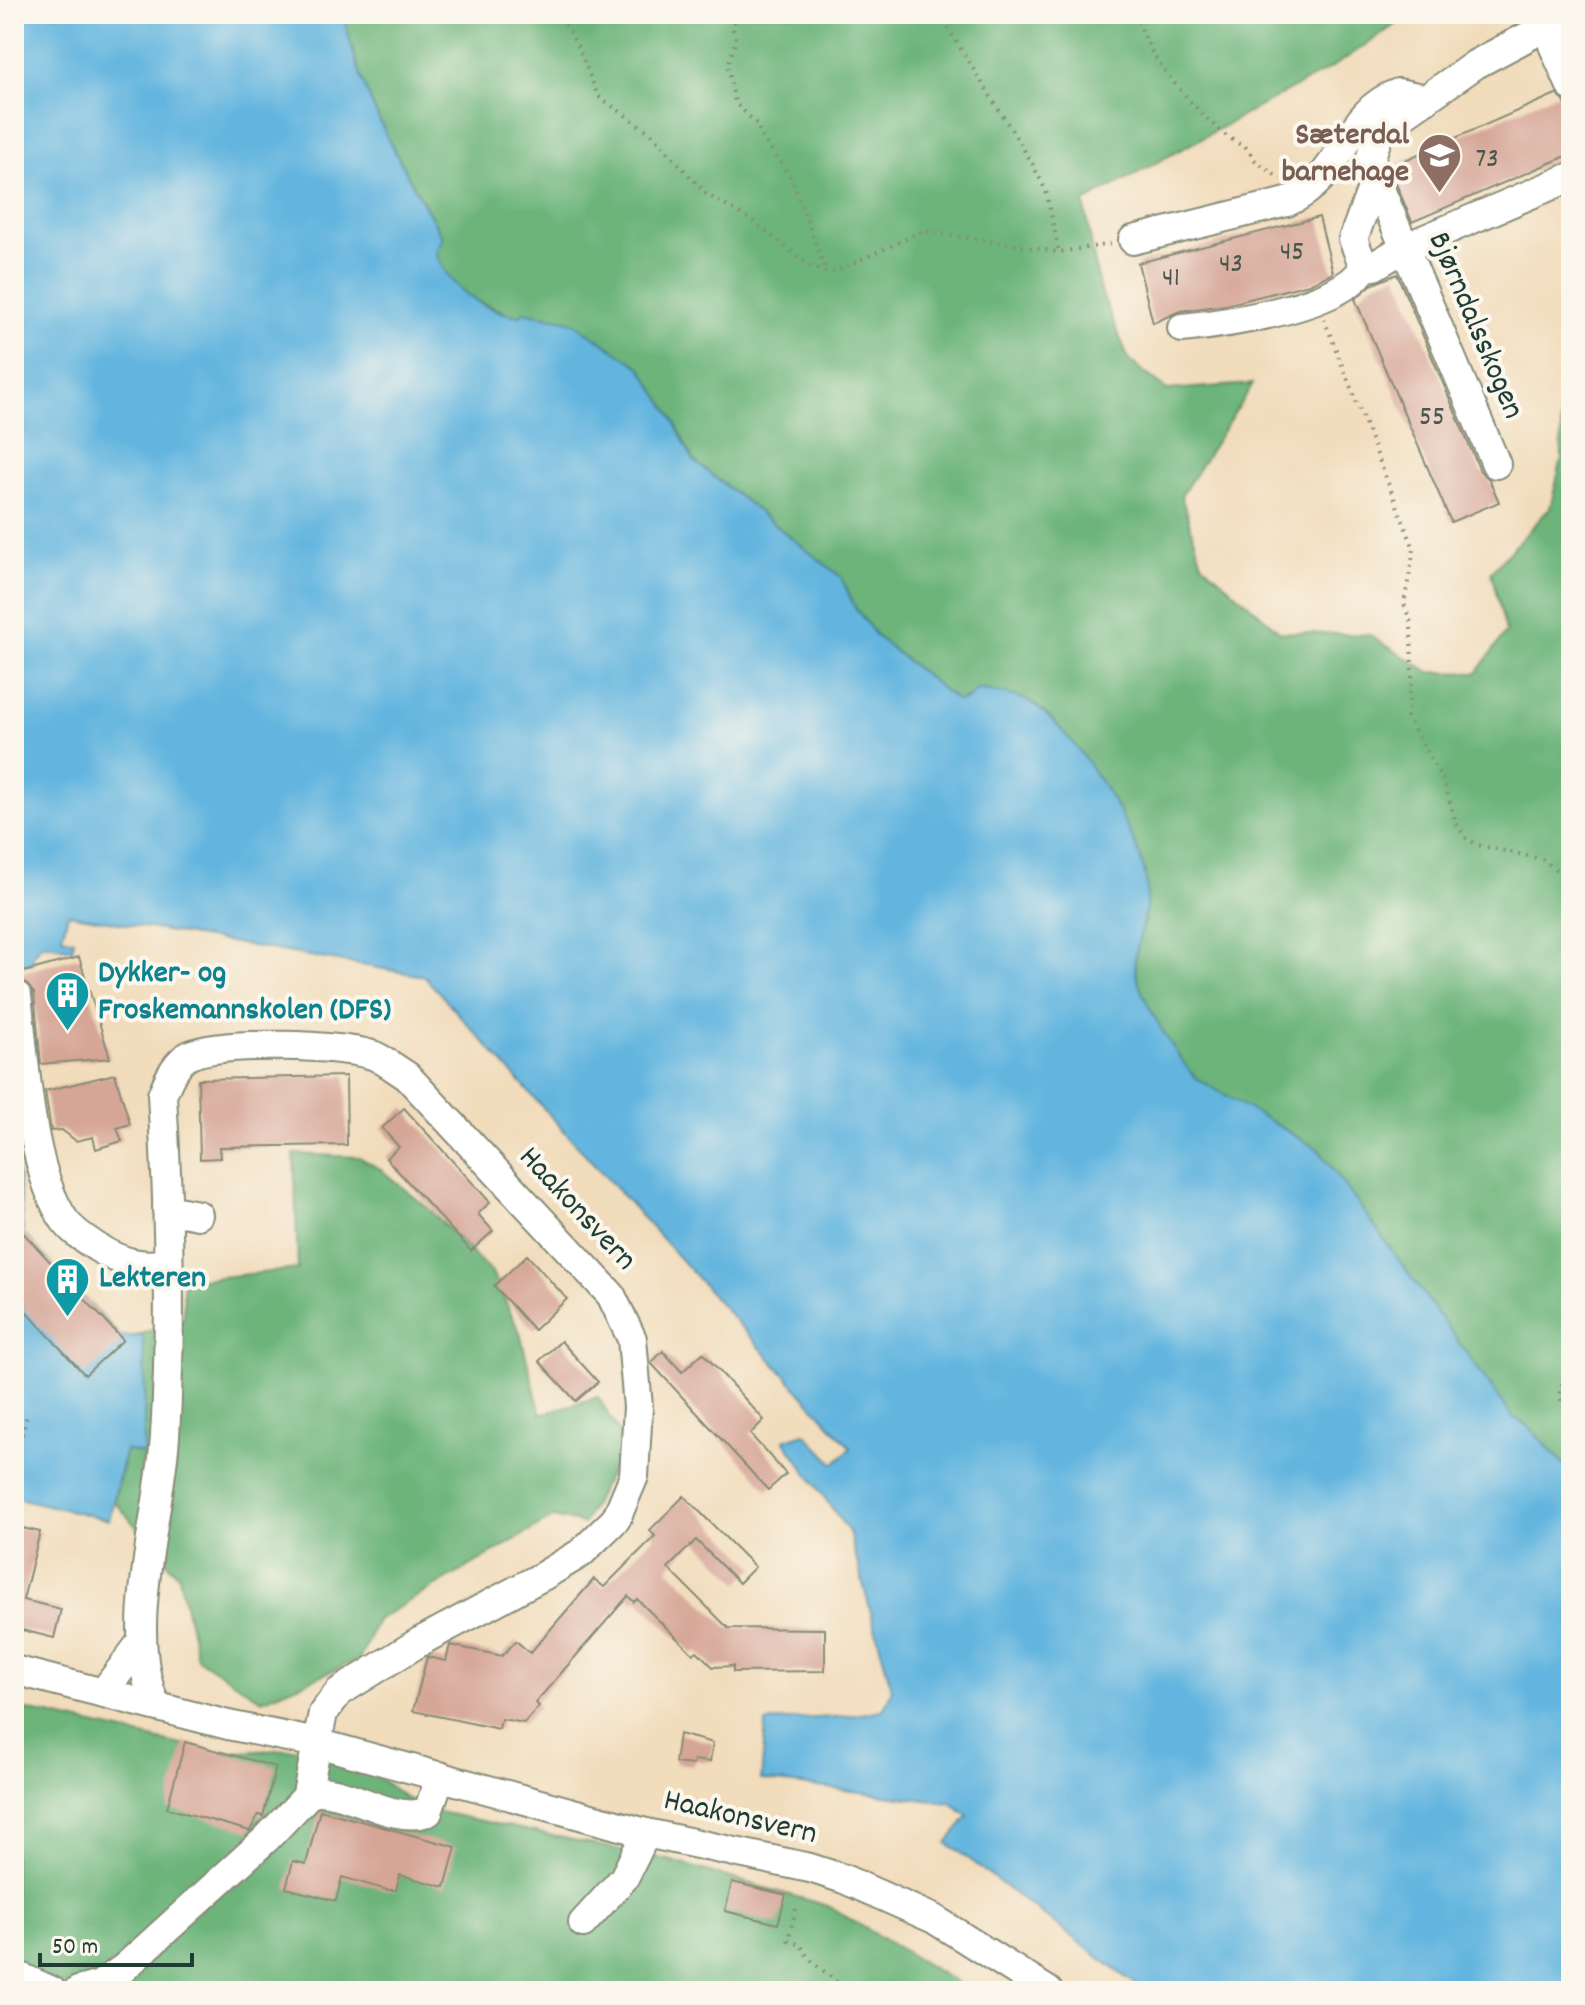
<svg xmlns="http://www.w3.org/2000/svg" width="1585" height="2005" font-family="Dekko,sans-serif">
<rect width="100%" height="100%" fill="#fbf7ec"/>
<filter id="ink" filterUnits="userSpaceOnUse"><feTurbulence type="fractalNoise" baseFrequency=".0125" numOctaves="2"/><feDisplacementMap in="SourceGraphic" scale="16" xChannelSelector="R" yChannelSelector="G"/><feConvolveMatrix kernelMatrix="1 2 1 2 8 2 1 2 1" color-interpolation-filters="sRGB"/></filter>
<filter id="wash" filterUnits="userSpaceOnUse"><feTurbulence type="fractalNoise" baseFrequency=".006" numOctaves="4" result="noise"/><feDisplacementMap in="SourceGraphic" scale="32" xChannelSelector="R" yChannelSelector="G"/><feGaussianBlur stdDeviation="1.8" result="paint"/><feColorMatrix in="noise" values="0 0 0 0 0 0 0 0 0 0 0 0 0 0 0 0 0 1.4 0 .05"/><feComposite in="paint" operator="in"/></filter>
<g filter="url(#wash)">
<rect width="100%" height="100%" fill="#f1dcbb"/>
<g fill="#6cb47a" stroke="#467857" stroke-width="2">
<path d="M344 14H1411L1336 65 1084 202 1099 287 1129 360 1167 390 1253 384 1181 496 1202 563 1280 632 1369 635 1430 672 1477 673 1506 632 1491 572 1550 508 1562 458 1560 403 1571 376V1472L1529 1427 1513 1417 1318 1149 1195 1078C1176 1056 1133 990 1135 961 1136 946 1142 931 1145 917L972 696 957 701 876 636 854 606 840 577 693 460 670 413 640 367 470 298 444 274 436 252 443 237C401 163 360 99 344 14Z"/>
<path d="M294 1154 359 1157 380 1169 429 1209 492 1273 520 1333 541 1414 598 1397 626 1443 583 1524 554 1517 377 1620 359 1660 262 1700 197 1658 179 1576 114 1501 126 1450 144 1454C143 1414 147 1376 143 1337L135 1336 184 1319 183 1281 298 1269Z"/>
<polygon points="14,1707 217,1753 336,1747 420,1808 668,1860 828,1906 970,1991 14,1991"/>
</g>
<g fill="#64b5df" stroke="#42798a" stroke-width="2">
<path d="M14 14H344C360 99 401 163 443 238L436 252C448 288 482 311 520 316L523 312 571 321 640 367 670 413 693 460 841 577 854 606 876 636 957 701 966 700 978 689C993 692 1011 693 1026 700 1069 721 1140 833 1146 880 1150 907 1139 933 1135 959 1131 987 1177 1057 1196 1078L1318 1149 1513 1417 1529 1427 1571 1472V1991H1144L947 1843 968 1816 951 1803 761 1780 766 1723C805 1716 846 1720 884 1709L892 1690 849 1532 784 1440 805 1433 834 1464 851 1448 424 976 68 914 62 937 74 940 72 949 43 943 33 954V963L14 966Z"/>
<path d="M14 1128 23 1233 120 1336H143C147 1376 143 1414 144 1454L125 1450 109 1520 14 1497Z"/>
</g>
<g id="blocks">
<g fill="#d5a596">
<polygon points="1556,94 1564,101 1571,117 1571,154 1412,222 1389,167"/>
<polygon points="1319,217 1333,273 1309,284 1226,305 1180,311 1153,323 1138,263"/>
<polygon points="1397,274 1480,471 1489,479 1499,502 1451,522 1355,299 1371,285"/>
<polygon points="79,957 110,1058 41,1064 34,993 16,974"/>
<polygon points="115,1074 130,1124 117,1128 122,1141 96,1149 93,1137 76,1141 62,1130 51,1131 45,1091"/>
<polygon points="346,1076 347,1145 219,1147 220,1158 200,1159 198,1079"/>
<polygon points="404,1108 490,1202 478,1214 493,1231 471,1251 386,1158 399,1147 382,1128"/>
<polygon points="14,1223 123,1340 85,1375 14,1298"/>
<polygon points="527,1255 567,1299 534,1330 494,1286"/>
<polygon points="561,1341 598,1382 576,1401 539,1361"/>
<polygon points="663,1351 682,1372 703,1353 764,1420 750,1434 786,1474 768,1490 651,1363"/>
<polygon points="684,1496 755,1567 739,1583 696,1540 668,1568 728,1628 825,1629 825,1671 733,1672 733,1666 713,1667 697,1651 693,1654 637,1599 634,1602 628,1596 535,1703 539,1706 524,1723 501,1719 499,1729 413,1711 427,1657 446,1661 450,1645 502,1656 516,1641 530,1653 594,1579 604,1587 655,1536 650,1530"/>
<polygon points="14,1526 40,1532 23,1600 61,1609 54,1638 14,1628"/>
<polygon points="679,1734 713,1743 710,1762 694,1760 693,1765 675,1763"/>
<polygon points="185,1742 276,1767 263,1816 258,1815 250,1831 167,1808"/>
<polygon points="320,1810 456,1847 445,1887 400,1875 396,1890 387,1890 342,1877 336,1901 286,1888 293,1861 306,1864"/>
<polygon points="732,1882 786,1895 778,1924 725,1911"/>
</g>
</g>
</g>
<g filter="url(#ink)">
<use href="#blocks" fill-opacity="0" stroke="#888c78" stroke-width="2"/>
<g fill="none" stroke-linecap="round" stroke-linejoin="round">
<defs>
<g id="minor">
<polyline points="1553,14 1553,45 1571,86"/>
<polyline points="1374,183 1353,239 1364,267 1374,266 1404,248 1571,177"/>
<path d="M1133 240 1287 202C1346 177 1343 112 1398 93L1426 99"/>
<path d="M1182 328C1225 324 1345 306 1364 267"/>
<polyline points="1496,464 1369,163 1378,136 1400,117 1476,64 1570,14"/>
<path d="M17 996C25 1059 29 1169 65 1221 74 1233 86 1240 98 1248 120 1262 141 1268 167 1263"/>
<polyline points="167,1209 198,1215"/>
<polyline points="14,1670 228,1725 317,1743 646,1833 810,1868 844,1879 934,1919 1048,1991"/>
<polyline points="103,1693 139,1645"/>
<path d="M156 1706C122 1631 160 1519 165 1436 172 1324 169 1208 162 1095 168 1081 175 1062 190 1055 219 1041 345 1044 375 1056 386 1061 397 1070 407 1076L611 1295 632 1339 638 1407 634 1476 616 1519 581 1553 543 1576 421 1641 339 1692 323 1713 307 1794"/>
<polyline points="583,1923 624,1878 646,1833"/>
<polyline points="14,1974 52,1991"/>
<path d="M78 1991 100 1985 124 1968 266 1839 312 1791C351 1788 389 1824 428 1812L440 1776"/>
</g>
</defs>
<use href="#minor" stroke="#888c78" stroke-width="32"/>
<g stroke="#888c78" stroke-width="4" stroke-dasharray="2 6" stroke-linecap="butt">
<polyline points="553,14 568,28 578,47 598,96 651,133 706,194 754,222 811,267 827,273 834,272 923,231 1059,252 1112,244"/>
<polyline points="737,14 732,27 736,39 728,67 735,103 757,124 762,138 792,179 826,272"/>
<polyline points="939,14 1031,161 1046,191 1059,252"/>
<path d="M1135 14C1141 27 1146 42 1153 54 1166 76 1221 141 1245 146L1255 160 1280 179"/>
<polyline points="1324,319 1414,549 1404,604 1411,623 1412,679 1407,717 1444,782 1456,823 1466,838 1478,845 1542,859 1571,881"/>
<polyline points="1571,1353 1559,1395 1571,1423"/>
<polyline points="14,1466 28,1412"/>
<path d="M796 1909 788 1940 801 1945C809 1965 832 1974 845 1991"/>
</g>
<use href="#minor" stroke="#fff" stroke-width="28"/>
</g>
</g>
<defs>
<symbol id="school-pin" viewBox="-11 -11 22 30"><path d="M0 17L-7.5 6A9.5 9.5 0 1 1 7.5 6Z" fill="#8d6e63" stroke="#fbf7ec"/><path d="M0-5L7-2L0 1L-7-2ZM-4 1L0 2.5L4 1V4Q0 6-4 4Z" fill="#fff"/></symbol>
<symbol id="building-pin" viewBox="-11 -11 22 30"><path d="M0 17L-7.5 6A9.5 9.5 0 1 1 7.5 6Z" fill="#0f9aa8" stroke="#fbf7ec"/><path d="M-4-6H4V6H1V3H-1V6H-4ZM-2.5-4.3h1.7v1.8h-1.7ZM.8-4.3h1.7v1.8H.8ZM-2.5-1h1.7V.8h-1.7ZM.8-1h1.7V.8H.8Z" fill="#fff"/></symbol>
</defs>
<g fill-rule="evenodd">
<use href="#school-pin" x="1414" y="130" width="51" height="69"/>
<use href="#building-pin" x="42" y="968" width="51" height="69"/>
<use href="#building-pin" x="42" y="1254" width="51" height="69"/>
</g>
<g text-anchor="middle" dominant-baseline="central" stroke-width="8" stroke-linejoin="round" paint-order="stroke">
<g font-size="28" fill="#4c574c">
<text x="1487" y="161">73</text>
<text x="1292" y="254">45</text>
<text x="1231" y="266">43</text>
<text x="1171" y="280">41</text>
<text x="1432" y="419">55</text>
</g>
<g font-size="32" font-weight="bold" fill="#785e54" stroke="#fbf7ec" text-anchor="end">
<text x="1409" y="137">Sæterdal<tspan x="1409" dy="37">barnehage</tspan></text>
</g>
<g font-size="32" fill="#1f3d34" stroke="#fbf7ec">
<text transform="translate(1474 326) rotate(67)">Bjørndalsskogen</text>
<text transform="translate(576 1210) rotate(47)">Haakonsvern</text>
<text transform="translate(740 1819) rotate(13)">Haakonsvern</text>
</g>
<g font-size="32" font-weight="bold" fill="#0d838f" stroke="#fbf7ec" text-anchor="start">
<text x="98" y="975">Dykker- og<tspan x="98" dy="37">Froskemannskolen (DFS)</tspan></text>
<text x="99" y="1280">Lekteren</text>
</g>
</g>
<rect width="1585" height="2005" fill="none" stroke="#fbf7ec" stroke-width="48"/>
<path d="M40 1953v12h152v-12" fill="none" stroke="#1f3d34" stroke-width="4"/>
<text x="52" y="1953" font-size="24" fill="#1f3d34" stroke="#fbf7ec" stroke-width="6" paint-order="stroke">50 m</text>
</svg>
